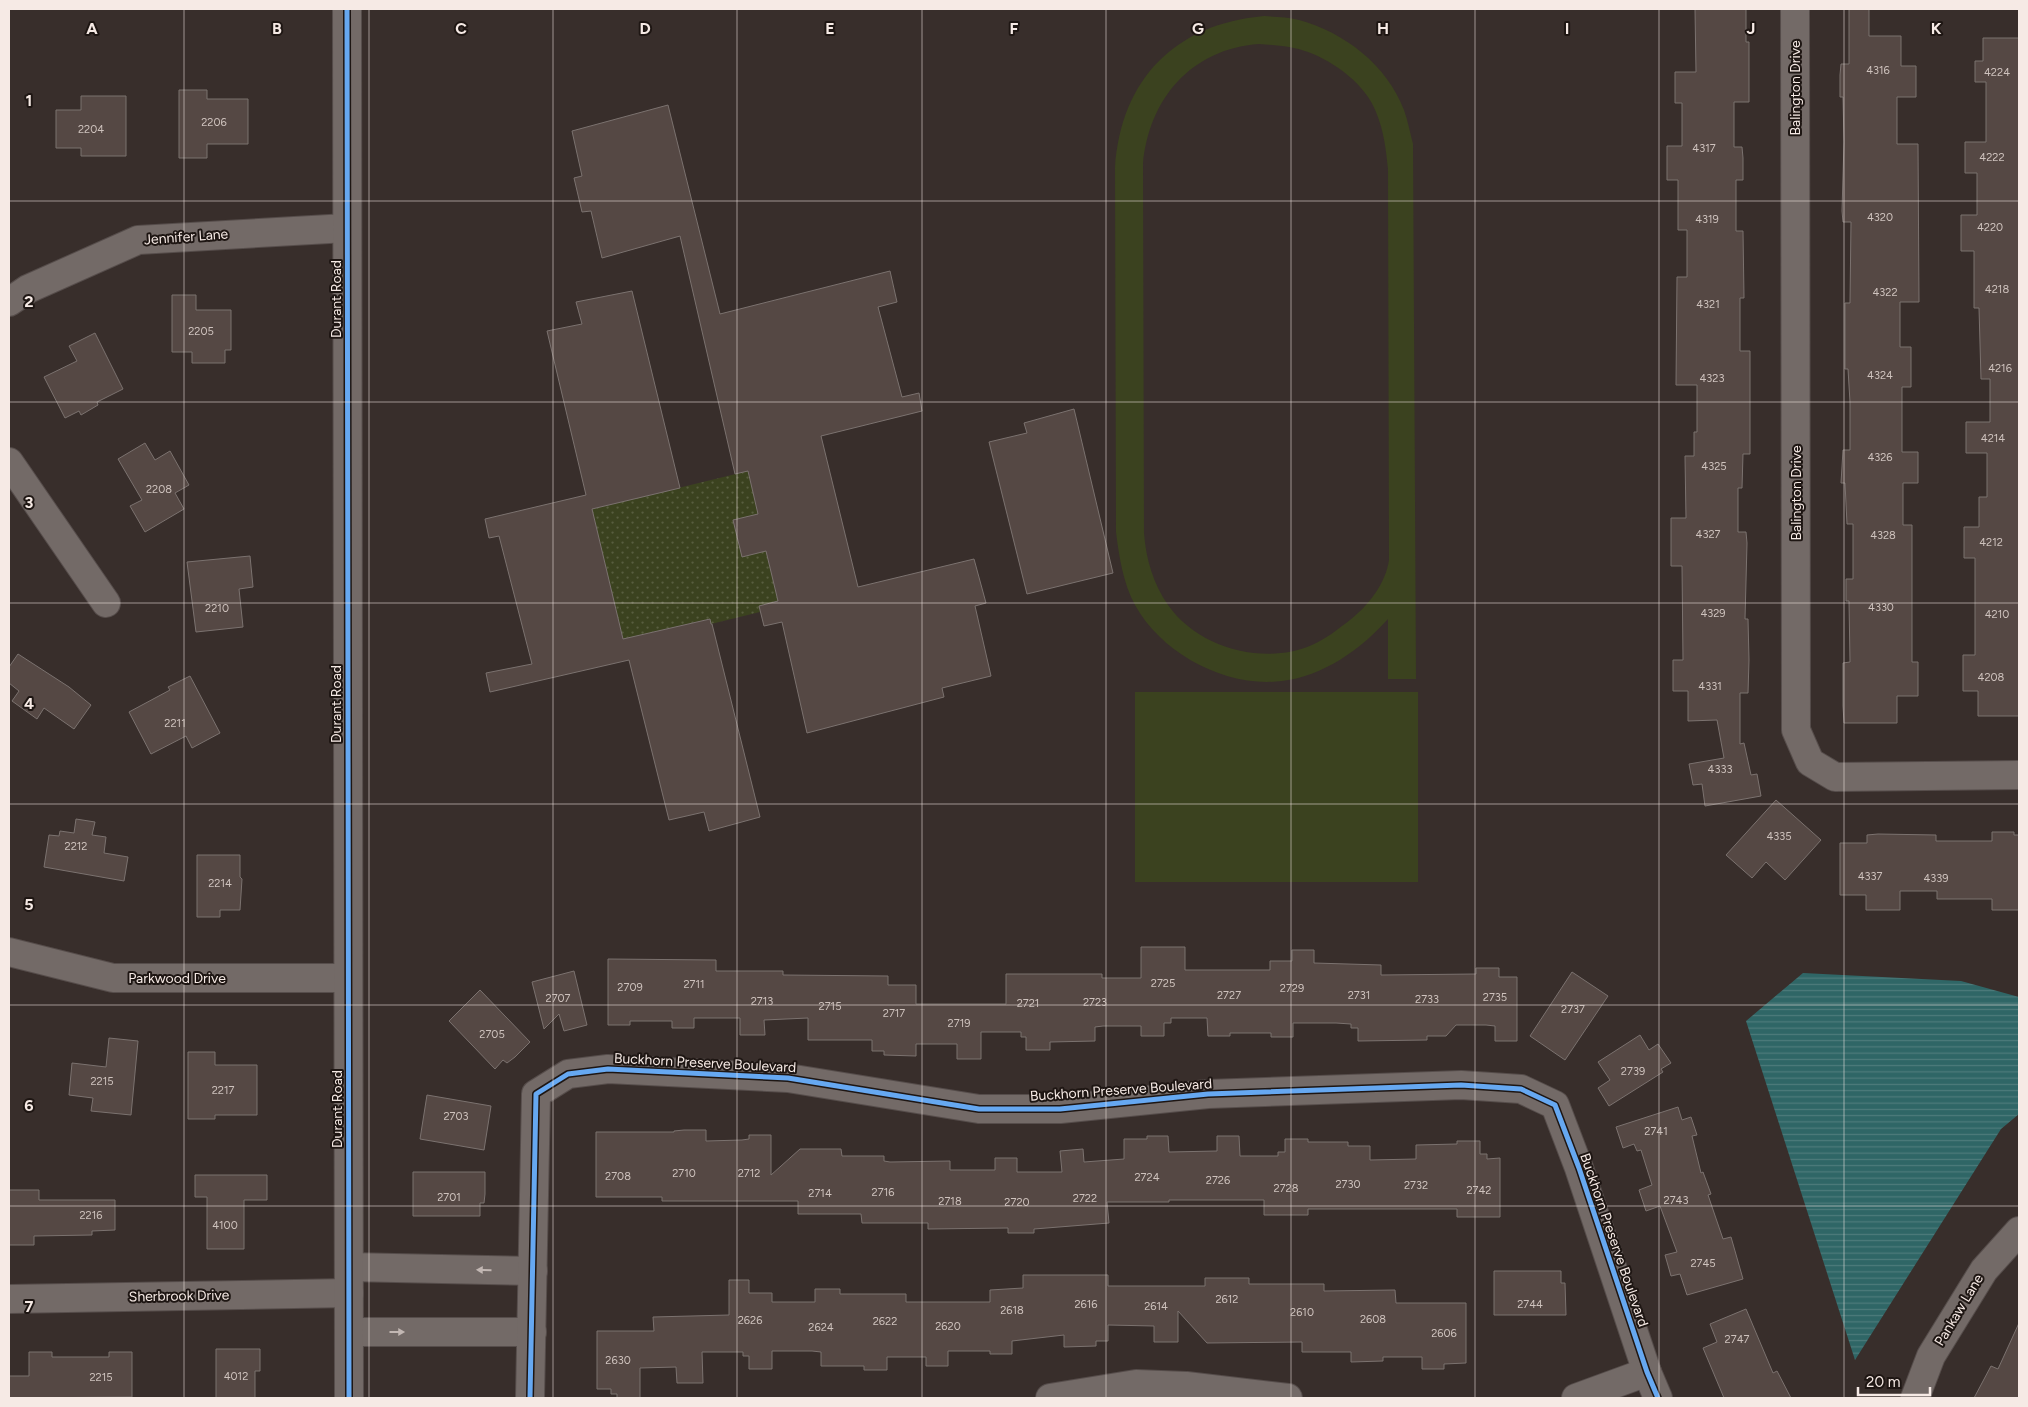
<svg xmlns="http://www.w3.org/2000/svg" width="2028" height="1407" font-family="Figtree,sans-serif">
<defs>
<pattern id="garden-dots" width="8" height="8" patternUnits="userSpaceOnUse" patternTransform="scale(1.25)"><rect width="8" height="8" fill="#3b421f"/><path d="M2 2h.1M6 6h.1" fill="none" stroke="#585d3f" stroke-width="1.8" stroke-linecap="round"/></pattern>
<pattern id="water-rules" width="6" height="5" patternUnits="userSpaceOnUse" patternTransform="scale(1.25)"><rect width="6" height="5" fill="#2f6666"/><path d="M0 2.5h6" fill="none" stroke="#4e7c7c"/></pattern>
</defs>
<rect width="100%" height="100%" fill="#382e2b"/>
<g fill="#3b421f" fill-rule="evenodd">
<path d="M1264 16C1276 17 1288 17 1299 20 1344 32 1387 65 1404 110 1408 121 1410 133 1413 144L1416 679H1388V619C1361 649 1324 676 1282 681 1226 688 1162 654 1135 605 1123 583 1119 556 1116 532L1115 168C1121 79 1175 24 1264 16ZM1259 44C1275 45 1292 46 1308 52 1335 62 1366 85 1376 112 1384 131 1386 150 1388 169L1389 560C1386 583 1368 606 1350 620 1338 629 1326 639 1312 645 1264 666 1198 648 1168 605 1153 583 1146 559 1144 533L1143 164C1149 99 1191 49 1259 44Z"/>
<rect x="1135" y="692" width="283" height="190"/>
</g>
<polygon fill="url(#garden-dots)" points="748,471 778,601 759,606 760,612 711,624 709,619 623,639 592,509"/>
<polygon fill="url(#water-rules)" points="1803,973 1961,981 2019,997 2019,1114 2001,1129 1855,1360 1746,1021"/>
<g fill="#554844" stroke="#7b726f">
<polygon points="1695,9 1746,9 1746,42 1749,42 1749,102 1734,102 1734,147 1742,147 1743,158 1743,180 1736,180 1736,231 1743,231 1744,298 1740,298 1740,351 1750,351 1750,454 1743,454 1742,488 1738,488 1738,532 1746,532 1747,543 1745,619 1748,619 1749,660 1748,693 1740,693 1740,744 1744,743 1751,775 1757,774 1761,796 1705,806 1702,784 1693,785 1689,764 1724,758 1717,720 1688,721 1688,691 1673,691 1673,660 1683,660 1682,566 1671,566 1671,518 1686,518 1685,456 1694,456 1694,432 1697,432 1697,385 1676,385 1677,277 1687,277 1687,230 1678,230 1678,180 1667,180 1667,146 1682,146 1682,103 1675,103 1675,72 1696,72"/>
<polygon points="1849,9 1869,9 1869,36 1901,36 1901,66 1916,66 1916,97 1897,97 1897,144 1918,144 1919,302 1900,302 1900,347 1911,347 1911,387 1902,387 1902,452 1918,452 1918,483 1903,483 1903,525 1912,525 1912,662 1918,662 1918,696 1897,696 1897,723 1844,723 1843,706 1843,663 1850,662 1849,601 1846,601 1846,579 1853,579 1853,524 1847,524 1845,483 1841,483 1843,450 1850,450 1850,402 1848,369 1845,369 1845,303 1850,303 1851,222 1843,222 1842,211 1844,142 1843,97 1840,97 1840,75 1841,64 1849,64"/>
<polygon points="1983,38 2019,38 2019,716 1978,716 1978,691 1963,691 1963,655 1975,655 1975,558 1964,558 1964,527 1979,527 1979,497 1987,497 1987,453 1966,453 1966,422 1990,422 1990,379 1981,379 1979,308 1974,308 1974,251 1961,251 1961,215 1977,215 1977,173 1965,173 1965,142 1986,142 1986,82 1975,82 1975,61 1983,61"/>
<polygon points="179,90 207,90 207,99 248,99 248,144 207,144 207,158 179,158"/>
<polygon points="81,96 126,96 126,156 81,156 81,148 56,148 56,110 81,110"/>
<polygon points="668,105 720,314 890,271 897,302 878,307 902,397 919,393 922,411 821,436 858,587 974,559 986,603 975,606 991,676 942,688 944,697 807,733 782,622 764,626 759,606 778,601 766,551 742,557 733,520 758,514 748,471 735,474 680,236 602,258 591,211 582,212 574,178 582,176 572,131"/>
<polygon points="632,291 680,488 592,509 623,639 710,619 711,624 712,624 760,817 709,831 704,812 669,820 629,660 490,692 486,673 532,664 499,536 489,538 485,519 586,495 547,331 582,324 576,302"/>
<polygon points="172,295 196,295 196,310 231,310 231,350 225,350 225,363 192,363 192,352 172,352"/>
<polygon points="95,333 123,389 97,402 98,405 81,415 79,411 65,418 44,377 77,361 69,346"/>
<polygon points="1074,409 1113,573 1027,594 989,442 1027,433 1024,423"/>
<polygon points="145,443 155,460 170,451 189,485 175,493 184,509 145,532 130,506 142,500 118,459"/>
<polygon points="250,556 253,587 239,589 243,627 196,632 187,562"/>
<polygon points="18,654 69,687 91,705 74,729 44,708 37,719 12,701 19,691 9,683 9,667"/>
<polygon points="190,676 220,733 192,748 186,736 151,754 129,712 170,690 168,687"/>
<polygon points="1776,800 1821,840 1785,880 1766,862 1752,878 1726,855"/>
<polygon points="76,819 95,822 92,835 106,837 104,853 128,857 124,881 44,867 49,835 59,836 60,831 74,833"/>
<polygon points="1992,832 2014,832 2014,835 2019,835 2019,910 1992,910 1992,899 1937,899 1937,891 1900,891 1900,910 1866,910 1866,895 1840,895 1840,843 1867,843 1867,835 1878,834 1936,835 1936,841 1992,841"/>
<polygon points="197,855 240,855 240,877 242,879 240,910 220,910 220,917 197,917"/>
<polygon points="1141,947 1185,947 1185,970 1270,970 1270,961 1292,961 1292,950 1314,950 1314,963 1381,965 1381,975 1476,974 1476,968 1499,968 1499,977 1517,977 1517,1041 1495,1041 1495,1026 1486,1025 1456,1025 1446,1036 1427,1036 1427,1040 1358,1041 1358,1028 1351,1028 1351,1024 1336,1023 1293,1023 1293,1037 1271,1037 1271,1033 1230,1033 1230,1036 1208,1036 1207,1018 1171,1018 1171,1023 1164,1023 1164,1036 1141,1036 1141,1026 1103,1026 1095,1027 1095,1041 1050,1042 1050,1050 1026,1050 1026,1037 1021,1037 1021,1032 981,1032 981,1059 957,1059 957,1044 916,1044 916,1056 884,1055 884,1051 872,1051 872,1040 808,1040 808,1018 764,1020 765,1035 740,1035 740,1018 694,1018 694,1028 672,1028 672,1021 630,1021 630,1025 608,1025 608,959 716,960 716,971 783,971 783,975 888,976 888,985 916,985 916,1004 1006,1004 1006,974 1102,974 1102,978 1141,978"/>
<polygon points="574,971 587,1025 564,1031 559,1014 544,1029 532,982"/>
<polygon points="1572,972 1608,996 1565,1060 1530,1036"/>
<polygon points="480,990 530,1042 515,1057 507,1063 503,1060 495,1069 449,1021"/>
<polygon points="1640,1035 1649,1050 1658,1044 1671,1063 1661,1069 1663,1072 1609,1106 1598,1088 1610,1080 1598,1062"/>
<polygon points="109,1038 138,1041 131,1115 91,1111 93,1098 69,1095 72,1063 106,1067"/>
<polygon points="188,1052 215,1052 215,1065 257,1065 257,1115 215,1115 215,1119 188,1119"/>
<polygon points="427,1095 491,1106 484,1150 420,1139"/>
<polygon points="1678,1107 1682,1120 1691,1117 1697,1135 1692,1136 1701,1173 1703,1172 1711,1194 1708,1195 1723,1239 1731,1237 1743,1279 1687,1295 1680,1274 1671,1276 1665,1255 1677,1252 1660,1206 1646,1211 1639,1190 1652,1185 1641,1150 1637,1151 1634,1144 1623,1148 1616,1127"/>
<polygon points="684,1130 706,1130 706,1141 742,1140 749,1139 749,1135 771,1135 771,1175 800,1149 841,1149 842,1156 884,1156 884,1161 890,1162 950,1161 950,1170 995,1170 995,1158 1017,1158 1017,1172 1062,1172 1060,1151 1083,1149 1084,1162 1124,1159 1124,1139 1147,1139 1147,1136 1168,1136 1169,1152 1217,1151 1217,1136 1239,1136 1240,1156 1278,1156 1278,1152 1285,1152 1285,1139 1308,1139 1308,1142 1348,1142 1348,1146 1370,1146 1370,1160 1416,1159 1416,1145 1457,1144 1457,1141 1480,1141 1480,1154 1487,1154 1487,1159 1500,1158 1500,1217 1457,1217 1457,1209 1308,1209 1308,1215 1264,1215 1264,1200 1169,1200 1169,1202 1107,1202 1109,1223 1034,1229 1034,1233 1008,1233 1008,1228 928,1229 928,1223 862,1223 861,1214 798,1214 798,1201 662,1201 662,1197 596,1197 596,1132 674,1132 674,1131"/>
<polygon points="413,1172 485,1172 485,1194 484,1203 480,1203 480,1216 413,1216"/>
<polygon points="195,1175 267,1175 267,1200 244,1200 244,1249 207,1249 207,1197 195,1197"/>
<polygon points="9,1190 39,1190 39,1200 115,1200 115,1230 92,1231 92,1235 34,1236 34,1245 9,1245"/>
<polygon points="1494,1271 1561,1271 1561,1283 1565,1283 1566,1315 1494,1315"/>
<polygon points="1023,1275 1108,1275 1108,1286 1205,1286 1205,1278 1249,1278 1249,1284 1324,1284 1324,1291 1395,1290 1396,1303 1466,1303 1466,1363 1444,1364 1444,1369 1422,1369 1422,1357 1383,1357 1383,1361 1351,1362 1351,1352 1302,1352 1302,1342 1207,1343 1178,1311 1178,1342 1154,1342 1154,1326 1108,1325 1108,1341 1096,1341 1096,1346 1064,1347 1064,1335 1012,1341 1012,1354 990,1354 990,1351 948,1351 948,1366 926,1366 926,1357 887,1357 887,1370 864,1370 864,1366 821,1366 821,1352 812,1351 772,1351 772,1369 749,1369 749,1356 743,1356 743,1352 702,1352 703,1383 677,1383 676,1367 640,1368 640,1398 617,1398 617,1394 611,1394 611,1389 597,1389 597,1331 654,1331 653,1317 729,1315 729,1280 749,1280 749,1293 772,1293 772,1302 815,1302 815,1289 840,1289 840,1294 906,1294 906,1302 990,1302 990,1290 1023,1288"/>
<polygon points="1746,1309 1773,1373 1777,1371 1791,1398 1724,1398 1703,1348 1717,1342 1710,1324"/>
<polygon points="2019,1323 2019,1398 1974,1398 1991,1366 1998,1369"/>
<polygon points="216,1349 260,1349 260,1371 255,1371 255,1398 216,1398"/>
<polygon points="29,1352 52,1352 52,1357 109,1357 109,1352 132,1352 132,1397 9,1398 9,1376 29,1376"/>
</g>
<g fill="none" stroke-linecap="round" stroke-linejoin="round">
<defs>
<g id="minor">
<polyline points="1795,9 1796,730 1810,762 1835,777 2019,775"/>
<polyline points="9,302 28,289 138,240 347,228"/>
<polyline points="9,462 106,603"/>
<polyline points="9,952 113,978 348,978"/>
<polyline points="349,1267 533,1271"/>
<polyline points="9,1299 349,1293"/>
<polyline points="349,1332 532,1332"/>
<polyline points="530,1398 536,1094 568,1074 608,1069 788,1078 979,1109 1060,1109 1208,1094 1461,1085 1521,1089 1555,1105 1579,1168 1647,1372 1658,1398"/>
<polyline points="1050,1398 1136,1384 1186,1386 1288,1398"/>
<polyline points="1576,1398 1647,1372"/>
<polyline points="1915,1398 1931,1356 1984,1270 2019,1231"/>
</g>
<polyline id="tertiary" points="347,9 349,1398"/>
</defs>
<use href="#minor" stroke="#564d4b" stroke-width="30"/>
<use href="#tertiary" stroke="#564d4b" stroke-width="30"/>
<use href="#minor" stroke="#736a67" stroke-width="28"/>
<use href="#tertiary" stroke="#736a67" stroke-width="28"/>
<defs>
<g id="cycleway">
<polyline points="347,9 349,1398"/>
<polyline points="530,1398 536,1094 568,1074 608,1069 788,1078 979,1109 1060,1109 1208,1094 1461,1085 1521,1089 1555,1105 1579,1168 1647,1372 1658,1398"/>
</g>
</defs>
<use href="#cycleway" stroke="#1e1613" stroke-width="8"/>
<use href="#cycleway" stroke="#66a8f1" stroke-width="5"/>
</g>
<defs><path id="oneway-solid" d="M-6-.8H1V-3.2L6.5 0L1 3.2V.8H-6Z" transform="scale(1.25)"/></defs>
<g fill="#c2b7b3">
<use href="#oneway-solid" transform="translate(484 1270) rotate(-179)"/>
<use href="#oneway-solid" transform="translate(397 1332)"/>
</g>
<path fill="none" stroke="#f6eae5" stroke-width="1" stroke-opacity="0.55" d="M184 9V1398M369 9V1398M553 9V1398M737 9V1398M922 9V1398M1106 9V1398M1291 9V1398M1475 9V1398M1659 9V1398M1844 9V1398M9 201H2019M9 402H2019M9 603H2019M9 804H2019M9 1005H2019M9 1206H2019"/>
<g text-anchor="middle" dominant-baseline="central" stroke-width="4" stroke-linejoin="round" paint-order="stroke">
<g font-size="11" fill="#cec2bd">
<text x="1878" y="70">4316</text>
<text x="1997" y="72">4224</text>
<text x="214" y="122">2206</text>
<text x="91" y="129">2204</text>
<text x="1704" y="148">4317</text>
<text x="1992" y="157">4222</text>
<text x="1880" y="217">4320</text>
<text x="1707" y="219">4319</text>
<text x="1990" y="227">4220</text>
<text x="1997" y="289">4218</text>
<text x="1885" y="292">4322</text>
<text x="1708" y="304">4321</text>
<text x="201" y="331">2205</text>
<text x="2000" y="368">4216</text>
<text x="1880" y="375">4324</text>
<text x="1712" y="378">4323</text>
<text x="1993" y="438">4214</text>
<text x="1880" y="457">4326</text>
<text x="1714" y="466">4325</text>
<text x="159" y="489">2208</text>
<text x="1708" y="534">4327</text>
<text x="1883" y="535">4328</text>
<text x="1991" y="542">4212</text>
<text x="1881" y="607">4330</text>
<text x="217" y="608">2210</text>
<text x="1713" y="613">4329</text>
<text x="1997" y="614">4210</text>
<text x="1991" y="677">4208</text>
<text x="1710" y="686">4331</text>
<text x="175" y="723">2211</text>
<text x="1720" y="769">4333</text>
<text x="1779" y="836">4335</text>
<text x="76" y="846">2212</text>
<text x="1870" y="876">4337</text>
<text x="1936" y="878">4339</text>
<text x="220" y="883">2214</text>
<text x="1163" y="983">2725</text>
<text x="694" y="984">2711</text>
<text x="630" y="987">2709</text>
<text x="1292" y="988">2729</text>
<text x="1229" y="995">2727</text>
<text x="1359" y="995">2731</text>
<text x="1495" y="997">2735</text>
<text x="558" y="998">2707</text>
<text x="1427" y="999">2733</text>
<text x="762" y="1001">2713</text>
<text x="1095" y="1002">2723</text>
<text x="1028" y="1003">2721</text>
<text x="830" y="1006">2715</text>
<text x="1573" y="1009">2737</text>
<text x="894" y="1013">2717</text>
<text x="959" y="1023">2719</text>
<text x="492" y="1034">2705</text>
<text x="1633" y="1071">2739</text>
<text x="102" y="1081">2215</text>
<text x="223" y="1090">2217</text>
<text x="456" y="1116">2703</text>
<text x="1656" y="1131">2741</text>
<text x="684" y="1173">2710</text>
<text x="749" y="1173">2712</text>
<text x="618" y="1176">2708</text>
<text x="1147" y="1177">2724</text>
<text x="1218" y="1180">2726</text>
<text x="1348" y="1184">2730</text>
<text x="1416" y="1185">2732</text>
<text x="1286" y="1188">2728</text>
<text x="1479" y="1190">2742</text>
<text x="883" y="1192">2716</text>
<text x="820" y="1193">2714</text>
<text x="449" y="1197">2701</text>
<text x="1085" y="1198">2722</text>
<text x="1676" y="1200">2743</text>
<text x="950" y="1201">2718</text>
<text x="1017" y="1202">2720</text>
<text x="91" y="1215">2216</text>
<text x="225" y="1225">4100</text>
<text x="1703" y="1263">2745</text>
<text x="1227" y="1299">2612</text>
<text x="1086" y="1304">2616</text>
<text x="1530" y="1304">2744</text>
<text x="1156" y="1306">2614</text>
<text x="1012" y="1310">2618</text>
<text x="1302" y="1312">2610</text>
<text x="1373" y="1319">2608</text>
<text x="750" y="1320">2626</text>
<text x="885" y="1321">2622</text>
<text x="948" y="1326">2620</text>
<text x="821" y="1327">2624</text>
<text x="1444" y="1333">2606</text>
<text x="1737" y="1339">2747</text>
<text x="618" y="1360">2630</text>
<text x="236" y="1376">4012</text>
<text x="101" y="1377">2215</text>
</g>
<g font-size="14" fill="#f6eae5" stroke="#1e1613">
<text transform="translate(1795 88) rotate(-90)">Balington Drive</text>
<text transform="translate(186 237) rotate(-4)">Jennifer Lane</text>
<text transform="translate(336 299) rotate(-90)">Durant Road</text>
<text transform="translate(1796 493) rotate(-90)">Balington Drive</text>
<text transform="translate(336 704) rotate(-90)">Durant Road</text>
<text x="177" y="978">Parkwood Drive</text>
<text transform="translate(705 1063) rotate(3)">Buckhorn Preserve Boulevard</text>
<text transform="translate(1121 1090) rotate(-4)">Buckhorn Preserve Boulevard</text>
<text transform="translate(337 1109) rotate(-90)">Durant Road</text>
<text transform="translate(1614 1240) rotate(71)">Buckhorn Preserve Boulevard</text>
<text transform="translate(179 1296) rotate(-1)">Sherbrook Drive</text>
<text transform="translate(1959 1310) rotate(-59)">Pankaw Lane</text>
</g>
</g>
<g font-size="16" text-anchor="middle" font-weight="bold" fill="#f6eae5" stroke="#1e1613" stroke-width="4" stroke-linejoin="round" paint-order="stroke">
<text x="92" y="34">A</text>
<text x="277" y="34">B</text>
<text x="461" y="34">C</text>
<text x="645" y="34">D</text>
<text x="830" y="34">E</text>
<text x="1014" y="34">F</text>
<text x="1198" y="34">G</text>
<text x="1383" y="34">H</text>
<text x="1567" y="34">I</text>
<text x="1751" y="34">J</text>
<text x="1936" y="34">K</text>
<text x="29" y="106">1</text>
<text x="29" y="307">2</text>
<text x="29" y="508">3</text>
<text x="29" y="709">4</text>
<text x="29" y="910">5</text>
<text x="29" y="1111">6</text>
<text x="29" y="1312">7</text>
</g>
<rect width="2028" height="1407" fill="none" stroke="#f6eae5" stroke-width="20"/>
<path d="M1858 1387v8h72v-8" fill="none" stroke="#f6eae5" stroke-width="2.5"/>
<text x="1866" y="1387" font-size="15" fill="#f6eae5" stroke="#1e1613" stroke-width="4" paint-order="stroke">20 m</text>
</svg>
